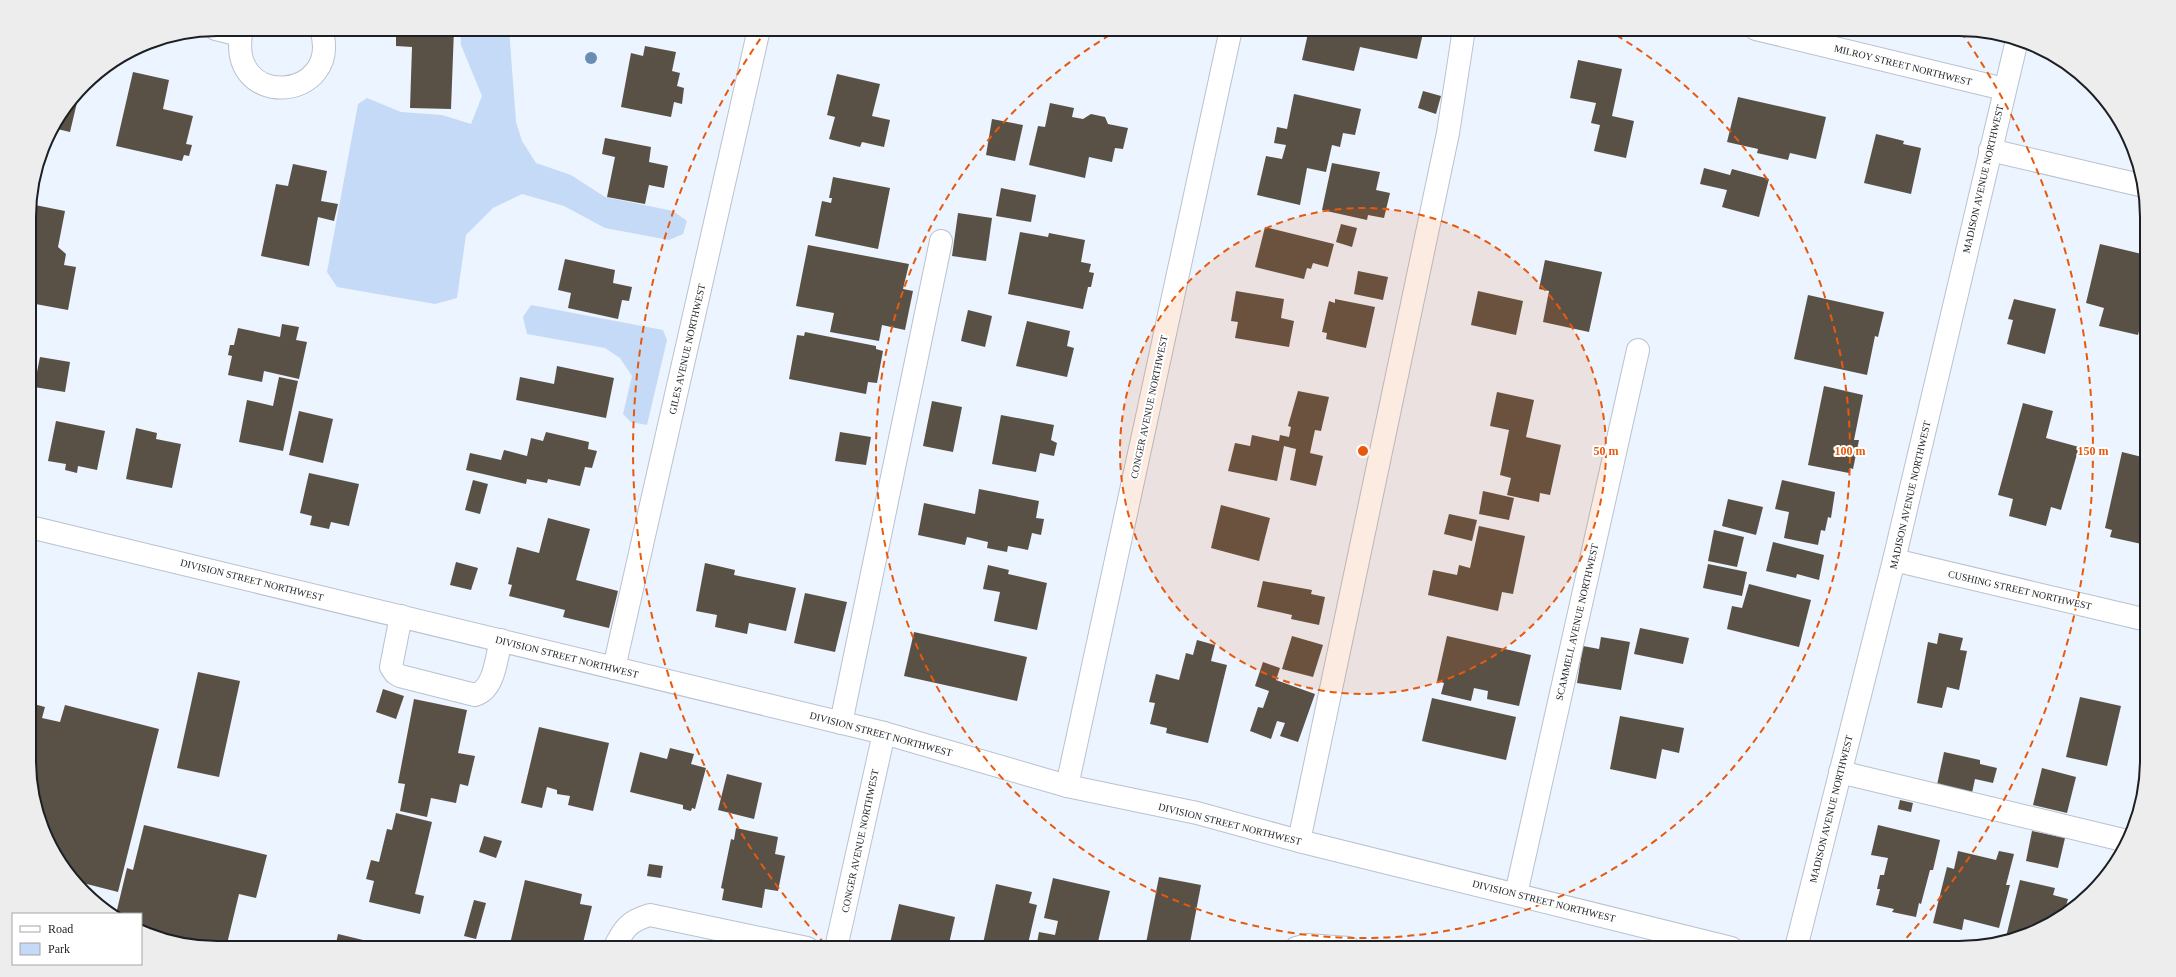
<svg xmlns="http://www.w3.org/2000/svg" width="2176" height="977" font-family="Georgia,serif">
<rect width="100%" height="100%" fill="#ecf4ff"/>
<g fill="#c5daf6">
<polygon points="460,29 509,29 516,122 522,141 536,163 571,175 605,197 673,211 687,221 683,234 669,240 605,228 564,206 522,194 493,208 466,235 457,298 435,304 337,287 327,272 358,104 367,98 401,112 442,115 471,124 482,96 461,45"/>
<polygon points="531,305 663,330 667,340 647,425 631,422 623,414 632,376 620,358 605,348 527,334 523,317"/>
</g>
<g fill="#5a5146">
<polygon points="396,29 454,29 451,109 410,108 412,47 396,46"/>
<polygon points="1309,29 1424,29 1417,59 1360,47 1354,71 1302,60"/>
<polygon points="645,46 676,52 672,71 680,73 677,86 684,88 682,104 674,102 671,117 621,107 631,53 643,56"/>
<polygon points="1578,60 1622,69 1612,116 1634,121 1626,158 1594,151 1600,125 1591,123 1596,103 1570,98"/>
<polygon points="133,72 169,80 163,109 193,116 186,144 192,145 189,156 184,155 182,161 116,146"/>
<polygon points="837,74 880,84 872,116 890,120 884,147 862,142 860,147 829,139 835,117 827,115"/>
<polygon points="1423,91 1441,96 1436,114 1418,108"/>
<polygon points="79,94 70,132 53,128"/>
<polygon points="1294,94 1361,109 1355,135 1343,133 1340,147 1332,145 1326,172 1307,168 1300,205 1257,195 1266,156 1282,159 1286,145 1274,143 1277,127 1287,129"/>
<polygon points="1738,97 1826,117 1816,159 1790,153 1788,160 1757,153 1758,149 1727,142"/>
<polygon points="1050,103 1074,108 1072,117 1083,119 1091,114 1105,117 1108,124 1128,128 1123,149 1115,148 1112,162 1089,157 1085,178 1029,165 1038,126 1045,127"/>
<polygon points="992,119 1023,125 1015,161 986,155"/>
<polygon points="1876,134 1904,141 1903,144 1921,148 1911,194 1864,183"/>
<polygon points="605,138 651,147 649,162 668,166 664,188 649,185 645,204 607,197 615,157 602,154"/>
<polygon points="1332,163 1380,172 1376,190 1390,193 1384,218 1368,215 1367,220 1322,210"/>
<polygon points="293,164 327,171 321,201 338,204 334,221 318,217 309,266 261,256 276,184 288,186"/>
<polygon points="1704,168 1730,175 1732,169 1769,179 1759,217 1722,207 1727,190 1700,184"/>
<polygon points="833,177 890,188 878,249 815,236 822,201 831,203 832,198 829,198"/>
<polygon points="1001,188 1036,195 1031,222 996,216"/>
<polygon points="30,204 65,211 58,247 66,254 64,265 76,267 68,310 30,303"/>
<polygon points="958,213 992,218 986,261 952,256"/>
<polygon points="1341,224 1357,228 1352,247 1336,242"/>
<polygon points="1265,227 1334,244 1328,267 1313,263 1311,269 1307,268 1304,279 1255,267"/>
<polygon points="1020,232 1048,237 1049,233 1085,240 1081,262 1091,264 1089,272 1094,273 1091,287 1088,287 1083,309 1008,294"/>
<polygon points="2100,244 2146,255 2146,304 2138,335 2099,326 2104,308 2086,303"/>
<polygon points="808,245 909,264 903,289 913,291 905,330 882,325 879,341 830,332 834,313 796,306"/>
<polygon points="565,259 615,270 613,283 632,287 629,301 622,300 618,319 568,308 571,293 558,290"/>
<polygon points="1545,260 1602,272 1589,332 1543,322 1549,291 1539,289"/>
<polygon points="1358,271 1388,277 1383,300 1354,294"/>
<polygon points="1236,291 1284,299 1281,318 1294,321 1289,347 1235,338 1238,322 1231,321"/>
<polygon points="1478,291 1523,301 1516,335 1471,325"/>
<polygon points="1808,295 1884,312 1878,337 1875,336 1867,375 1794,359"/>
<polygon points="1335,299 1375,307 1366,348 1326,339 1327,333 1322,332 1329,301 1335,303"/>
<polygon points="2014,299 2056,309 2045,354 2007,344 2013,320 2008,319"/>
<polygon points="968,310 992,316 985,347 961,341"/>
<polygon points="1027,321 1070,331 1067,346 1074,348 1067,377 1016,366"/>
<polygon points="282,324 299,327 296,340 307,342 299,379 264,371 262,382 228,375 232,356 228,355 230,345 234,345 238,328 280,337"/>
<polygon points="805,332 876,346 876,349 883,351 877,383 868,382 866,394 789,379 797,335 804,336"/>
<polygon points="40,357 70,362 65,392 34,387"/>
<polygon points="557,366 614,378 606,418 516,400 520,377 554,384"/>
<polygon points="279,377 298,381 283,451 239,442 247,400 273,406"/>
<polygon points="1824,386 1863,395 1854,440 1859,440 1853,469 1850,468 1849,473 1808,465"/>
<polygon points="1298,391 1329,397 1321,431 1315,430 1310,453 1323,456 1316,486 1290,480 1296,449 1284,446 1277,481 1228,471 1235,443 1250,446 1252,435 1279,441 1280,435 1289,437 1291,427 1288,426"/>
<polygon points="1497,392 1534,400 1526,437 1561,445 1550,495 1540,493 1539,502 1507,495 1511,478 1500,475 1509,430 1490,426"/>
<polygon points="932,401 962,407 953,452 923,446"/>
<polygon points="2023,403 2053,411 2046,438 2079,447 2061,510 2051,507 2046,526 2009,516 2013,499 1998,495"/>
<polygon points="299,411 333,419 323,463 289,455"/>
<polygon points="1001,415 1054,425 1051,440 1057,443 1054,456 1040,453 1036,472 992,464"/>
<polygon points="56,421 105,431 97,470 78,466 77,473 65,470 66,464 48,461"/>
<polygon points="136,428 157,433 156,439 181,444 172,488 126,479"/>
<polygon points="546,432 589,442 588,449 597,451 592,468 585,467 580,486 548,479 547,483 527,479 526,484 466,470 470,453 501,460 504,450 527,456 531,438 543,441"/>
<polygon points="840,432 871,437 866,465 835,461"/>
<polygon points="2122,452 2146,458 2146,545 2110,537 2112,530 2105,528"/>
<polygon points="309,473 359,484 349,526 331,522 329,529 310,525 312,516 300,513"/>
<polygon points="473,480 488,484 480,514 465,510"/>
<polygon points="1782,480 1835,492 1831,518 1828,517 1825,531 1821,530 1818,545 1784,538 1789,512 1775,509"/>
<polygon points="979,489 1039,501 1036,518 1044,519 1041,535 1032,533 1028,550 1008,546 1007,552 987,548 988,542 967,537 965,545 918,535 924,503 975,514"/>
<polygon points="1483,491 1514,498 1509,520 1479,514"/>
<polygon points="1728,499 1763,507 1756,535 1722,526"/>
<polygon points="1221,505 1270,518 1259,561 1211,548"/>
<polygon points="1449,514 1477,520 1472,541 1444,534"/>
<polygon points="548,518 590,529 576,580 618,591 609,628 563,617 565,610 509,596 512,585 508,584 517,547 539,553"/>
<polygon points="1479,526 1525,536 1513,594 1502,592 1498,611 1428,595 1433,570 1457,575 1459,565 1470,568"/>
<polygon points="1714,530 1744,537 1737,567 1708,561"/>
<polygon points="1773,542 1824,555 1819,580 1797,574 1796,578 1766,571"/>
<polygon points="456,562 478,568 471,590 450,585"/>
<polygon points="705,563 735,570 734,575 796,588 786,631 749,623 747,634 715,627 717,615 696,611"/>
<polygon points="1708,564 1747,572 1742,596 1703,588"/>
<polygon points="988,565 1009,570 1008,574 1047,583 1037,630 994,621 1000,592 983,589"/>
<polygon points="1263,581 1312,590 1311,594 1325,597 1319,625 1291,619 1292,615 1257,607"/>
<polygon points="1749,584 1811,600 1799,647 1727,629 1732,606 1742,608"/>
<polygon points="805,593 847,602 835,652 794,643"/>
<polygon points="1640,628 1689,638 1683,664 1634,654"/>
<polygon points="914,632 1027,657 1017,701 904,676"/>
<polygon points="1939,633 1963,638 1960,650 1967,651 1959,690 1947,687 1942,708 1917,703 1928,642 1937,644"/>
<polygon points="1292,636 1323,645 1313,677 1282,669"/>
<polygon points="1447,636 1531,655 1519,706 1487,699 1488,691 1474,688 1471,701 1441,694 1444,683 1437,681"/>
<polygon points="1601,637 1630,642 1621,690 1577,683 1583,646 1599,649"/>
<polygon points="1197,640 1215,645 1211,661 1227,665 1208,743 1166,733 1167,728 1150,724 1155,703 1149,702 1156,674 1179,680 1186,653 1193,655"/>
<polygon points="1263,662 1280,668 1276,680 1315,694 1298,742 1280,736 1285,723 1277,721 1271,739 1250,731 1258,707 1263,708 1269,691 1255,686"/>
<polygon points="198,672 240,681 219,777 177,768"/>
<polygon points="383,689 404,696 396,719 376,712"/>
<polygon points="2080,697 2121,706 2107,766 2066,757"/>
<polygon points="1432,698 1516,717 1506,760 1422,741"/>
<polygon points="414,699 467,710 458,753 475,756 468,786 460,784 456,803 431,798 427,817 400,811 405,784 398,783"/>
<polygon points="30,703 45,707 42,718 60,722 65,705 159,729 118,892 75,881 68,874 43,832 31,785"/>
<polygon points="1620,716 1684,728 1679,753 1662,749 1656,779 1610,769"/>
<polygon points="539,727 609,743 593,811 568,805 570,796 557,794 557,790 547,787 542,808 521,803"/>
<polygon points="670,748 694,754 691,764 706,768 695,809 692,808 691,811 683,809 683,805 630,792 640,752 667,759"/>
<polygon points="1944,752 1980,760 1980,764 1997,768 1993,783 1975,779 1972,793 1937,785"/>
<polygon points="2042,768 2076,777 2067,813 2033,805"/>
<polygon points="727,774 762,783 754,819 718,810"/>
<polygon points="1900,800 1913,803 1911,812 1898,809"/>
<polygon points="396,813 432,822 415,894 424,896 420,914 369,902 374,881 366,879 371,860 379,862 387,829 392,830"/>
<polygon points="144,825 267,855 256,898 239,894 226,948 217,948 145,934 141,931 141,914 116,914 127,868 133,870"/>
<polygon points="1878,825 1940,840 1933,870 1930,870 1921,904 1919,903 1916,917 1892,912 1894,909 1876,905 1880,889 1877,889 1880,875 1884,875 1888,858 1871,855"/>
<polygon points="736,828 778,837 775,854 785,856 778,891 765,889 762,908 722,900 724,889 721,888 731,839 734,840"/>
<polygon points="2032,831 2065,838 2058,868 2026,861"/>
<polygon points="484,836 502,841 496,858 479,852"/>
<polygon points="1958,851 1996,860 1999,851 2014,854 2006,885 2010,885 1999,928 1964,919 1962,930 1933,923 1947,867 1954,869"/>
<polygon points="2108,862 2114,864 2104,878"/>
<polygon points="649,864 663,866 661,878 647,876"/>
<polygon points="1159,877 1201,885 1189,948 1145,948"/>
<polygon points="1053,878 1110,891 1097,946 1081,942 1080,948 1036,948 1039,932 1055,935 1058,921 1044,918"/>
<polygon points="525,880 582,894 580,904 592,906 582,947 571,945 571,948 526,948 510,944"/>
<polygon points="2020,880 2055,888 2053,895 2068,899 2063,916 2020,938 2005,941"/>
<polygon points="996,884 1032,892 1029,903 1037,905 1027,948 982,948"/>
<polygon points="474,900 486,903 476,939 464,936"/>
<polygon points="899,904 955,917 948,948 889,948"/>
<polygon points="338,934 363,940 361,948 335,948"/>
</g>
<g fill="none" stroke-linecap="round" stroke-linejoin="round">
<defs>
<g id="minor">
<polyline points="216,29 240,35"/>
<path d="M242 29C224 112 344 102 321 29"/>
<polyline points="1756,29 2004,89"/>
<polyline points="1990,150 2144,186"/>
<polyline points="30,527 884,733 1067,786 1197,813 1299,841 1731,948"/>
<polyline points="1894,560 2147,620"/>
<path d="M401 616 391 667 395 673 400 676 475 695C495 689 496 658 501 640"/>
<polyline points="614,668 759,29"/>
<polyline points="841,723 941,241"/>
<polyline points="1840,772 2127,841"/>
<polyline points="1067,786 1231,29"/>
<polyline points="1299,841 1448,133 1464,29"/>
<polyline points="1516,894 1638,350"/>
<path d="M614 948C624 928 629 921 650 915L807 948"/>
<polyline points="836,948 884,733"/>
<polyline points="1296,948 1307,945 1349,948"/>
<polyline points="1796,948 1894,560 2017,40"/>
</g>
</defs>
<use href="#minor" stroke="#b9c2cf" stroke-width="24"/>
<use href="#minor" stroke="#fff" stroke-width="22"/>
</g>
<circle fill="#6a8db4" cx="591" cy="58" r="6"/>
<circle cx="1363" cy="451" r="243" fill="#e8590c" fill-opacity=".12"/>
<g fill="none" stroke="#e8590c" stroke-width="2" stroke-dasharray="7 5">
<circle cx="1363" cy="451" r="243"/>
<path d="M1606 29A487 487 0 1 1 1120 29"/>
<path d="M825 944A730 730 0 0 1 765 32M1961 32A730 730 0 0 1 1901 944"/>
</g>
<g text-anchor="middle" dominant-baseline="central" stroke-width="4" stroke-linejoin="round" paint-order="stroke">
<g font-size="10" fill="#1c2024" stroke="#fff">
<text transform="translate(1903 65) rotate(14)">MILROY STREET NORTHWEST</text>
<text transform="translate(1983 179) rotate(-77)">MADISON AVENUE NORTHWEST</text>
<text transform="translate(687 349) rotate(-77)">GILES AVENUE NORTHWEST</text>
<text transform="translate(1149 407) rotate(-78)">CONGER AVENUE NORTHWEST</text>
<text transform="translate(1910 495) rotate(-77)">MADISON AVENUE NORTHWEST</text>
<text transform="translate(252 580) rotate(14)">DIVISION STREET NORTHWEST</text>
<text transform="translate(2020 590) rotate(13)">CUSHING STREET NORTHWEST</text>
<text transform="translate(1577 622) rotate(-77)">SCAMMELL AVENUE NORTHWEST</text>
<text transform="translate(567 657) rotate(14)">DIVISION STREET NORTHWEST</text>
<text transform="translate(881 734) rotate(15)">DIVISION STREET NORTHWEST</text>
<text transform="translate(1831 809) rotate(-76)">MADISON AVENUE NORTHWEST</text>
<text transform="translate(1230 824) rotate(14)">DIVISION STREET NORTHWEST</text>
<text transform="translate(860 841) rotate(-78)">CONGER AVENUE NORTHWEST</text>
<text transform="translate(1544 901) rotate(14)">DIVISION STREET NORTHWEST</text>
</g>
</g>
<path d="M0 0H2176V977H0ZM217 36H1959A181 181 0 0 1 2140 217V760A181 181 0 0 1 1959 941H217A181 181 0 0 1 36 760V217A181 181 0 0 1 217 36Z" fill="#ededed" fill-rule="evenodd"/>
<path fill="none" stroke="#1c2024" stroke-width="2" d="M217 36H1959A181 181 0 0 1 2140 217V760A181 181 0 0 1 1959 941H217A181 181 0 0 1 36 760V217A181 181 0 0 1 217 36Z"/>
<circle cx="1363" cy="451" r="6" fill="#e8590c" stroke="#fff" stroke-width="2"/>
<g font-size="12" text-anchor="middle" font-weight="bold" fill="#e8590c" stroke="#fff" stroke-width="4" stroke-linejoin="round" paint-order="stroke">
<text x="1606" y="455">50 m</text>
<text x="1850" y="455">100 m</text>
<text x="2093" y="455">150 m</text>
</g>
<rect x="12" y="913" width="130" height="52" fill="#ffffff" stroke="#a4a6a7"/>
<rect x="20" y="926" width="20" height="6" fill="#ffffff" stroke="#a4a6a7"/>
<text x="48" y="933" font-size="12" fill="#1c2024">Road</text>
<rect x="20" y="943" width="20" height="12" fill="#c5daf6" stroke="#a4a6a7"/>
<text x="48" y="953" font-size="12" fill="#1c2024">Park</text>
</svg>
